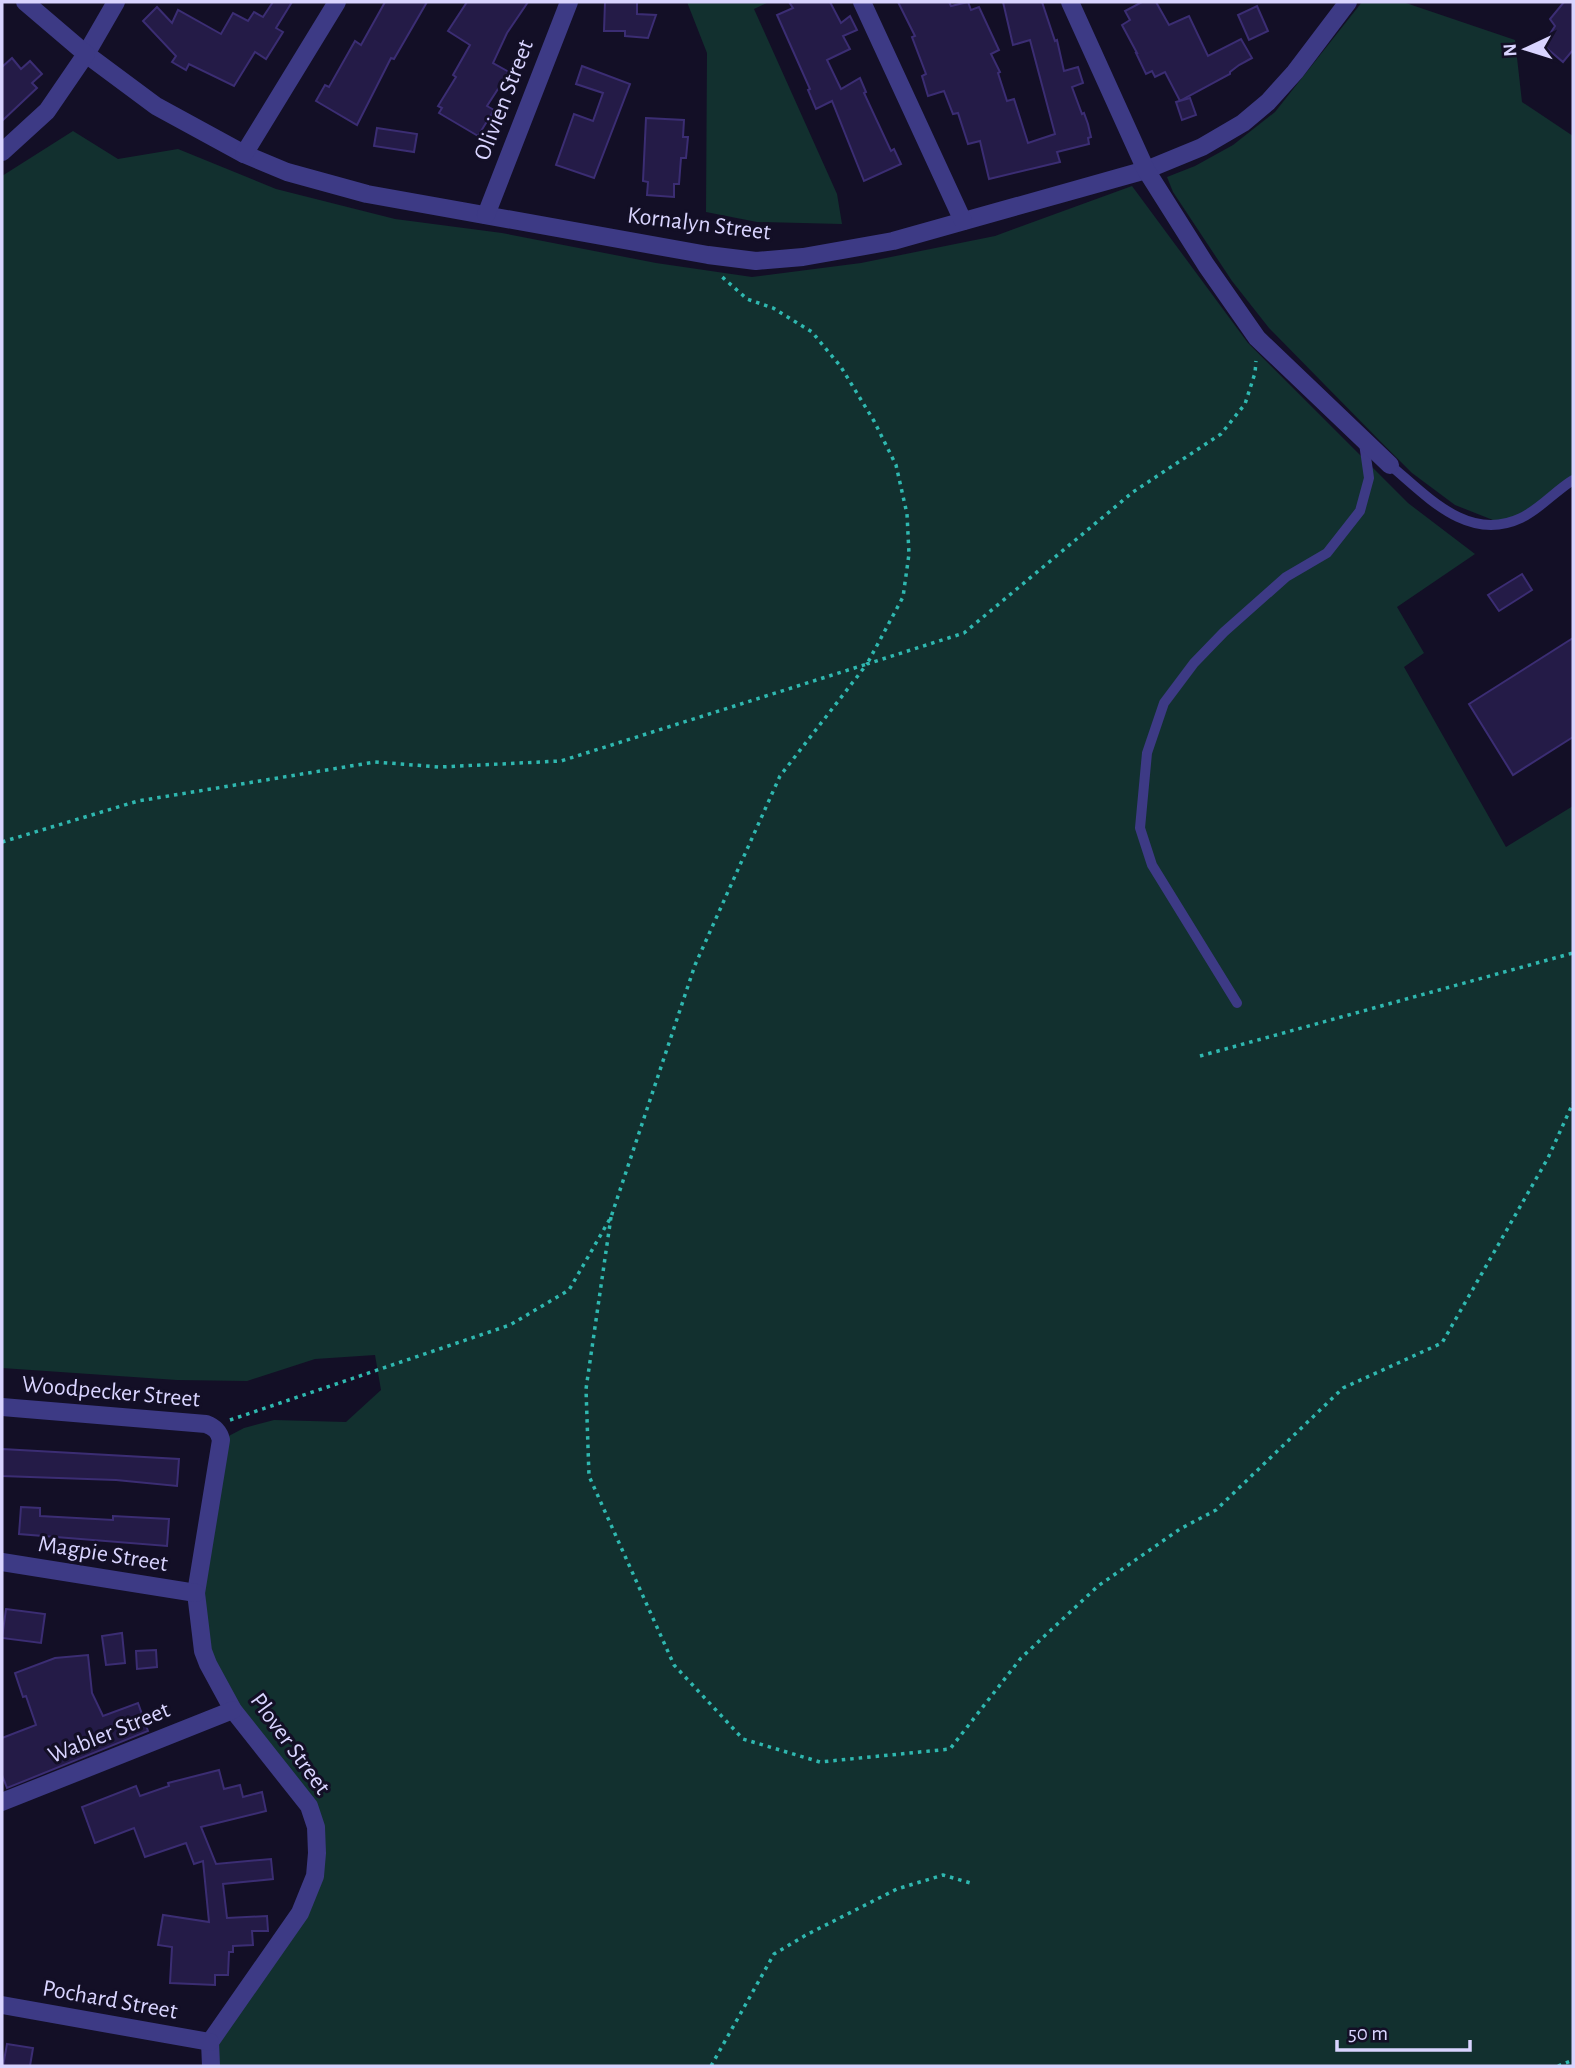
<svg xmlns="http://www.w3.org/2000/svg" width="1575" height="2068" font-family="'Alegreya Sans',sans-serif">
<rect width="100%" height="100%" fill="#130f26"/>
<g fill="#12302f">
<polygon points="687,2 769,2 754,9 837,194 842,224 757,222 706,212 707,53"/>
<polygon points="1362,2 1403,2 1515,40 1522,102 1573,136 1573,480 1543,503 1503,524 1455,505 1412,473 1377,438 1269,328 1232,281 1173,192 1167,177 1195,166 1233,145 1275,112"/>
<polygon points="73,131 118,159 178,149 276,189 395,219 502,233 656,263 752,277 861,263 995,236 1132,186 1248,343 1408,503 1475,554 1397,607 1424,653 1404,667 1506,847 1573,806 1573,2066 211,2066 210,2042 300,1913 316,1827 233,1710 200,1634 221,1440 244,1428 274,1420 346,1422 381,1390 375,1355 315,1359 247,1381 177,1380 2,1368 2,176"/>
</g>
<g fill="#241b47" stroke="#3b2d73" stroke-width="2">
<polygon points="273,2 292,2 276,28 283,32 266,59 255,52 234,86 189,64 186,70 172,62 176,56 143,21 157,7 172,23 178,10 221,34 233,13 248,21 254,12 263,17"/>
<polygon points="385,2 427,2 394,59 391,58 357,125 316,101 325,85 329,87 355,41 361,45"/>
<polygon points="467,2 528,2 507,33 493,63 509,72 487,106 494,110 478,136 439,113 442,108 438,106 456,77 453,75 470,45 448,31"/>
<polygon points="605,2 637,2 637,14 656,15 648,38 625,36 625,31 604,31"/>
<polygon points="789,2 830,2 841,23 850,16 857,30 843,36 850,49 827,60 841,89 860,78 866,92 864,93 891,151 894,149 901,164 864,181 832,101 816,109 808,90 810,89 777,15 793,8"/>
<polygon points="898,2 949,2 951,6 968,2 971,10 979,7 999,50 991,54 1000,72 998,73 1007,101 1014,99 1028,143 1055,134 1030,40 1013,45 1003,2 1042,2 1055,41 1057,40 1064,71 1078,67 1083,83 1072,87 1082,114 1084,113 1088,124 1091,137 1088,138 1089,144 1057,152 1060,162 989,179 980,141 968,144 958,113 953,114 944,91 928,96 922,76 926,74 912,37 915,36"/>
<polygon points="1142,2 1156,2 1169,25 1189,16 1208,56 1241,39 1252,58 1239,65 1230,72 1230,74 1180,101 1165,72 1155,77 1152,71 1146,74 1136,53 1137,53 1122,25 1130,20 1125,11"/>
<polygon points="1564,2 1573,2 1573,50 1563,62 1543,45 1555,26 1550,19"/>
<polygon points="1257,6 1268,31 1249,40 1238,15"/>
<polygon points="12,58 21,69 30,61 42,74 32,83 37,88 2,121 2,67"/>
<polygon points="582,66 630,84 594,178 556,165 574,114 593,121 603,93 576,84"/>
<polygon points="1190,98 1196,115 1182,120 1176,102"/>
<polygon points="646,118 684,120 683,137 688,137 686,158 681,158 679,184 674,184 674,197 647,195 648,182 643,181"/>
<polygon points="377,128 417,134 414,152 374,146"/>
<polygon points="1522,574 1532,590 1499,611 1488,595"/>
<polygon points="1573,638 1573,737 1513,775 1469,704"/>
<polygon points="2,1449 179,1459 177,1486 116,1480 2,1476"/>
<polygon points="21,1507 40,1508 40,1516 113,1520 113,1516 169,1519 167,1546 19,1534"/>
<polygon points="6,1609 45,1614 41,1643 2,1638"/>
<polygon points="122,1633 125,1663 106,1665 102,1636"/>
<polygon points="156,1650 157,1667 137,1669 136,1651"/>
<polygon points="88,1655 92,1693 103,1716 138,1703 148,1731 7,1788 2,1775 2,1738 36,1725 26,1696 23,1697 15,1673 55,1658"/>
<polygon points="219,1770 224,1789 240,1785 243,1797 262,1792 266,1811 201,1827 216,1864 271,1859 273,1879 223,1884 227,1918 267,1916 268,1931 252,1931 253,1945 233,1946 233,1952 229,1952 228,1975 215,1975 215,1985 170,1983 172,1947 158,1945 163,1915 209,1922 203,1861 194,1864 186,1843 145,1857 134,1828 95,1843 82,1807 136,1786 140,1796 169,1786 168,1783"/>
<polygon points="7,2044 33,2048 30,2066 3,2066"/>
</g>
<g fill="none" stroke-linecap="round" stroke-linejoin="round">
<g stroke="#2fb8b0" stroke-width="3.5" stroke-dasharray="3.5 5" stroke-linecap="butt">
<polyline points="2,842 138,801 375,762 439,767 561,761 867,664 903,597 909,554 907,514 896,465 874,421 841,367 812,332 773,308 747,299 720,275"/>
<polyline points="1200,1056 1573,953"/>
<polyline points="611,1217 586,1389 589,1476 674,1665 743,1739 820,1762 950,1749 1021,1658 1098,1586 1180,1529 1216,1510 1343,1388 1442,1343 1548,1158 1573,1103"/>
<polyline points="230,1420 510,1325 569,1290 611,1217 695,965 780,776 867,664 964,633 1133,492 1221,434 1245,404 1255,373 1256,361"/>
<polyline points="711,2066 774,1954 806,1935 897,1889 943,1875 974,1884"/>
<polyline points="1558,2066 1573,2060"/>
</g>
<g stroke="#3d3a85" stroke-width="10">
<path d="M1390 465C1427 496 1468 543 1521 518 1540 509 1555 491 1573 480"/>
<polyline points="1237,1003 1152,865 1140,828 1147,753 1164,703 1194,663 1224,632 1286,577 1327,553 1360,511 1369,478 1364,443"/>
</g>
<g stroke="#3d3a85" stroke-width="18">
<polyline points="116,2 86,54 156,106 244,154 287,172 367,194 708,255 756,261 803,257 893,241 1146,170 1202,147 1243,123 1268,102 1295,72 1348,2"/>
<polyline points="862,2 963,221"/>
<polyline points="1070,2 1146,170 1206,265 1257,338 1390,465"/>
<polyline points="244,154 337,2"/>
<polyline points="486,215 569,2"/>
<path d="M2 1407 206 1424C214 1427 219 1431 221 1440L196 1593 203 1651 208 1664 233 1710 309 1806 316 1827 317 1853 315 1876 300 1913 210 2042 211 2066"/>
<polyline points="2,1562 196,1593"/>
<polyline points="2,1802 233,1710"/>
<polyline points="2,2005 210,2042"/>
</g>
<polyline stroke="#3d3a85" stroke-width="18" points="2,152 47,111 86,54 25,2"/>
</g>
<g text-anchor="middle" dominant-baseline="central" stroke-width="6" stroke-linejoin="round" paint-order="stroke">
<g font-size="24" fill="#d9d4ff" stroke="#130f26">
<text transform="translate(504 100) rotate(-69)">Olivien Street</text>
<text transform="translate(699 224) rotate(7)">Kornalyn Street</text>
<text transform="translate(111 1392) rotate(5)">Woodpecker Street</text>
<text transform="translate(103 1554) rotate(9)">Magpie Street</text>
<text transform="translate(109 1733) rotate(-22)">Wabler Street</text>
<text transform="translate(290 1744) rotate(54)">Plover Street</text>
<text transform="translate(110 2000) rotate(10)">Pochard Street</text>
</g>
</g>
<rect width="1575" height="2068" fill="none" stroke="#d9d4ff" stroke-width="7"/>
<g transform="translate(1526 49) rotate(266)" stroke="#130f26" stroke-width="5" paint-order="stroke">
<path d="M0-5L12 26L0 18L-12 26Z" fill="#d9d4ff"/>
<text y="-10" font-size="19" font-weight="bold" text-anchor="middle" fill="#d9d4ff">N</text>
</g>
<path d="M1337 2040v10h133v-10" fill="none" stroke="#d9d4ff" stroke-width="3.5"/>
<text x="1348" y="2040" font-size="21" fill="#d9d4ff" stroke="#130f26" stroke-width="5" paint-order="stroke">50 m</text>
</svg>
